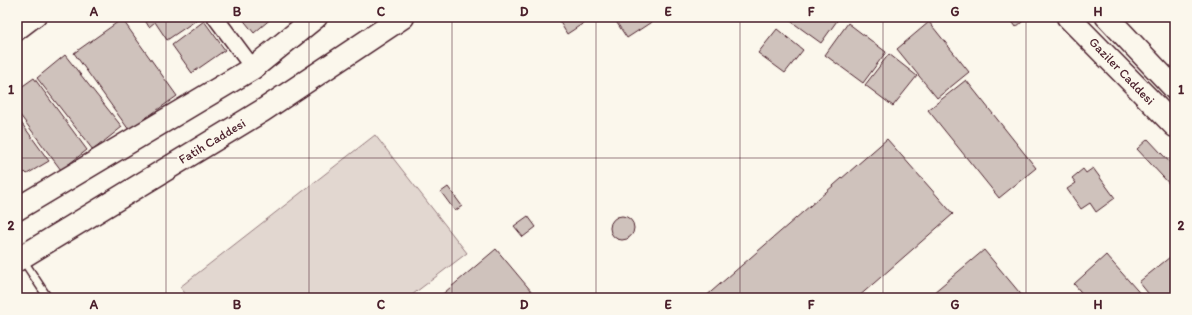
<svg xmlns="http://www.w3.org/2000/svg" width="1192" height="315" font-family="Itim,sans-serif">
<rect width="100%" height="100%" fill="#fbf7ec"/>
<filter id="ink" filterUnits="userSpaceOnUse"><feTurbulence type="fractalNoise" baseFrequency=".025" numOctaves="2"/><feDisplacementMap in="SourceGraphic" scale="8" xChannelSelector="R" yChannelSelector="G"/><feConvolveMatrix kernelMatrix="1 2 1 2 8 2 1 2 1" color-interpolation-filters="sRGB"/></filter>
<g filter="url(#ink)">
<polygon fill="#e2d7d0" stroke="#967b7e" points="375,135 467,253 408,298 189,298 180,287"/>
<g fill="#cfc2bc" stroke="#4a1f2b">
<polygon points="143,17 201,17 167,40 155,22 149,27"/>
<polygon points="241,17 273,17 254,33"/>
<polygon points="557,17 593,17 567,34"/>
<polygon points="613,17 659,17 627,38"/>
<polygon points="785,17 837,17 839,18 821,43"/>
<polygon points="1009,17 1028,17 1016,27"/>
<polygon points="122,19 177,96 129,130 74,53"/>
<polygon points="204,21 225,50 192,73 172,45"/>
<polygon points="929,22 969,72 937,98 897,49"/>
<polygon points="848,23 886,52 863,83 825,55"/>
<polygon points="777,29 803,50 785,73 758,53"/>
<polygon points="889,54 917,76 893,106 865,85"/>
<polygon points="65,55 122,127 93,150 37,78"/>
<polygon points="34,78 87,150 61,170 17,111 17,90"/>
<polygon points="966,80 1036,168 999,198 928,110"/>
<polygon points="17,117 49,161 27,174 25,172 17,177"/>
<polygon points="887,139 953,214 857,298 704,298"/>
<polygon points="1148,139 1175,168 1175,190 1137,149"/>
<polygon points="1093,168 1115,198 1096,212 1090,203 1081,209 1067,189 1076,183 1072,178 1083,169 1086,173"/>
<polygon points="448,187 462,206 455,211 441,192"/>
<circle cx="622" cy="228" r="12"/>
<polygon points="528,216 536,227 523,237 514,226"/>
<polygon points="496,249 537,298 438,298"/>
<polygon points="984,250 1024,298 927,298"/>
<polygon points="1175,253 1175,298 1152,298 1139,282"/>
<polygon points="1106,255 1144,298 1086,298 1074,284"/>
</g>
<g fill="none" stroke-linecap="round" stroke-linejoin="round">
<defs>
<polyline id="lane" points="23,260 48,298"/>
<g id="street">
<polyline points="215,17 253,68"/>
<polyline points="17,33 38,17"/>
</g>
<g id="primary">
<polyline points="1068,17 1175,126"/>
<polyline points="1107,17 1175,89"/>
<polyline points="17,209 253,68 316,17"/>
<polyline points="17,260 262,111 403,17"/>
</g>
</defs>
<use href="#lane" stroke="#4a1f2b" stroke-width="10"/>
<use href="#street" stroke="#4a1f2b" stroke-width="18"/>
<use href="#primary" stroke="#4a1f2b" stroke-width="25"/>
<use href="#lane" stroke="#fbf7ec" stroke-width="7"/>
<use href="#street" stroke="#fbf7ec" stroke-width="15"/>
<use href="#primary" stroke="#fbf7ec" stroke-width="22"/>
</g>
</g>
<path fill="none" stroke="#4a1f2b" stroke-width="1" stroke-opacity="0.55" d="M166 17V298M309 17V298M452 17V298M596 17V298M740 17V298M883 17V298M1026 17V298M17 158H1175"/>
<g text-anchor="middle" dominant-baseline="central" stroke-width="4" stroke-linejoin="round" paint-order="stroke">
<g font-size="13" fill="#4a1f2b" stroke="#fbf7ec">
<text transform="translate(1122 71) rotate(46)">Gaziler Caddesi</text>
<text transform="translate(212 141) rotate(-31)">Fatih Caddesi</text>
</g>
</g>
<rect width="1192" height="315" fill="none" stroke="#fbf7ec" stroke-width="44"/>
<rect x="22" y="22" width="1148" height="271" fill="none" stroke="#4a1f2b" stroke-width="1.5"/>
<g font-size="13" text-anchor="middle" font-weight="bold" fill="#4a1f2b">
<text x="94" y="16">A</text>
<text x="237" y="16">B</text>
<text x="381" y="16">C</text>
<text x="524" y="16">D</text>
<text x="668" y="16">E</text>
<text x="811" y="16">F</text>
<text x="955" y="16">G</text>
<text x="1098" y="16">H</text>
<text x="11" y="94">1</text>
<text x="1181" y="94">1</text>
<text x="11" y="230">2</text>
<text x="1181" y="230">2</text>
<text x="94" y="309">A</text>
<text x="237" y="309">B</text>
<text x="381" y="309">C</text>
<text x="524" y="309">D</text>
<text x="668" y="309">E</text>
<text x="811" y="309">F</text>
<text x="955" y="309">G</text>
<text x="1098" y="309">H</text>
</g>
</svg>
